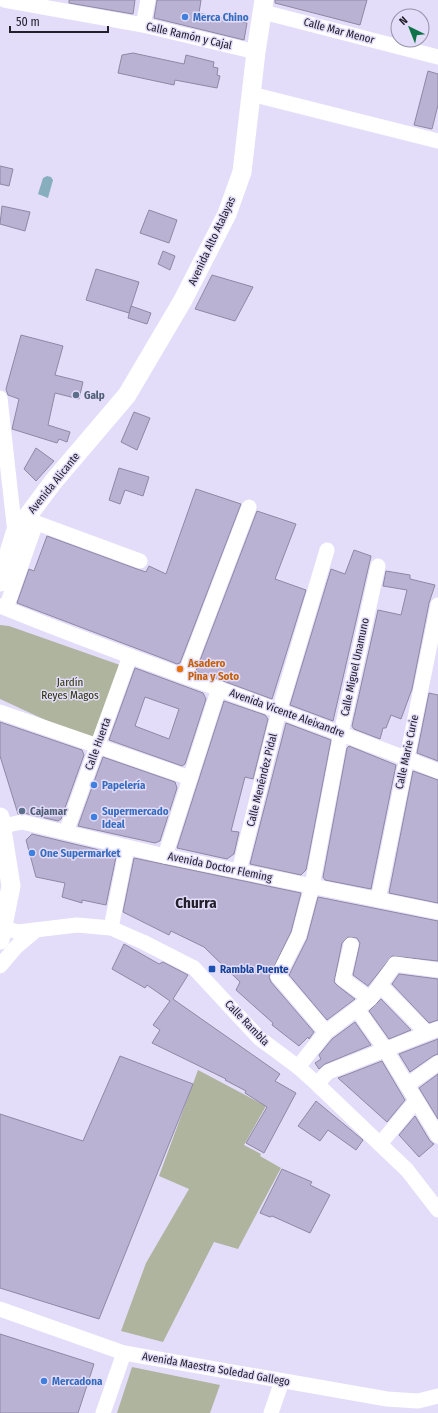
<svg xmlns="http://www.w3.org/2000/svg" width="438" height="1413" font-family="'Fira Sans Condensed',sans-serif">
<rect width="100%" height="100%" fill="#e4ddfa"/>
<g fill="#afb49f">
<polygon points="0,625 9,626 120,665 93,742 0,699"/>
<polygon points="198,1070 266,1106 244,1145 261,1154 260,1156 281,1168 238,1249 214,1242 163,1342 121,1331 146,1263 189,1189 159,1176"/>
<polygon points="132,1367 220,1385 210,1413 117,1413"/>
</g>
<polygon fill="#87aebc" points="47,176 51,177 53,180 48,198 38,194 43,178"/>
<g fill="#bab2d3" stroke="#8f88a3" fill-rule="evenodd">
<polygon points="69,0 135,0 133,14 69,3"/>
<polygon points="157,0 201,0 199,13 247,23 244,40 154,18"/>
<polygon points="275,0 367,0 360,25 275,3"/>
<polygon points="133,53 184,64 186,55 214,62 213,67 218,68 217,75 220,76 217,88 175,80 174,85 118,73 122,55"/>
<polygon points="428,71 438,74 438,105 432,129 414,125"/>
<polygon points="0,166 13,169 9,186 0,184"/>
<polygon points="2,206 30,212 25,231 0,224"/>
<polygon points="149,210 177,220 169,243 140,233"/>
<polygon points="163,251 175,256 170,270 158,264"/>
<polygon points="96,269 139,282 129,313 86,300"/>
<polygon points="212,275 253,287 235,321 195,309"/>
<polygon points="131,306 151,313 147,324 128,318"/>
<polygon points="21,335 63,346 55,375 83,382 79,399 55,393 48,425 70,432 67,442 59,439 57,443 12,429 19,399 8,395 6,389"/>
<polygon points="134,412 150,418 137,450 121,442"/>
<polygon points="36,448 54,461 36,481 24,469"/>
<polygon points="119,468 149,477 143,496 125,490 120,504 109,500"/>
<polygon points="196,489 241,504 180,663 177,664 167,660 17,603 29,569 34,571 47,536 137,569 146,572 149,566 166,574"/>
<polygon points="257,511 296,524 275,579 306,590 272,699 196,671"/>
<polygon points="354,550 371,556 333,721 290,705 331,569 345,574"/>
<polygon points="386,571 410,575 410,579 435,585 429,603 412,689 401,719 391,715 386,728 383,728 380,739 354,729 352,726 378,610 401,615 407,590 383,586"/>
<path d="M135 668 203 693 206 699 185 764 182 766 109 740ZM145 697 179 709 169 739 135 726Z"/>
<polygon points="429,693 438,695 438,761 417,753"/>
<polygon points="224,701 265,715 268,719 253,779 245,777 231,831 239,832 234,854 227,859 177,848"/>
<polygon points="0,722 82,750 84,755 61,819 58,821 24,813 18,814 0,756"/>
<polygon points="286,723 331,740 306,870 301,875 250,864"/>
<polygon points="349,746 396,765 371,889 325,880 323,877 347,748"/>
<polygon points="103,757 175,782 177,788 160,841 155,843 78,826"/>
<polygon points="413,771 438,780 438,903 389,893"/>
<polygon points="32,834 112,853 116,857 106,905 82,900 82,903 62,897 65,883 36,877 26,840"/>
<polygon points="134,858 301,893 291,932 269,977 271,982 314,1032 309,1039 308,1037 299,1046 272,1025 273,1023 236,990 240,982 204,947 171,931 169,935 123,912"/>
<polygon points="318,897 438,921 438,961 392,956 368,986 353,975 360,943 357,938 348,937 342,943 334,982 338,986 355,999 327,1020 289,975 307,939"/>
<polygon points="124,944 159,964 163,962 188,975 173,999 280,1074 275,1081 296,1093 264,1153 246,1143 267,1107 245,1093 246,1091 225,1080 226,1079 152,1043 160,1030 153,1025 170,1001 147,985 145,988 112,969"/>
<polygon points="399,974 438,979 438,1020 429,1023 392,984"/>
<polygon points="381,999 411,1030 389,1039 369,1011"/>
<polygon points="355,1022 371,1045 325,1064 319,1069 315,1063 321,1059 319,1055 332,1039"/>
<polygon points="438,1039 438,1054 433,1056 410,1072 399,1054"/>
<polygon points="120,1056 193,1084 99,1319 0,1288 0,1114 83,1141"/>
<polygon points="382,1061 405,1100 387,1122 338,1078"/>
<polygon points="438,1074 438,1119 419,1088"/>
<polygon points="316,1101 363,1140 356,1150 328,1130 320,1141 298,1126"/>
<polygon points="415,1116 430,1141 434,1144 419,1157 399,1135"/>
<polygon points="282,1169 312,1182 310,1185 330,1195 310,1233 272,1216 270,1217 260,1213"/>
<polygon points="0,1334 94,1364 78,1413 0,1413"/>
</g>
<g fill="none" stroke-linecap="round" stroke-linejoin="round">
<g stroke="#fff" stroke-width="15">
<polyline points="4,0 143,25 256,52"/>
<polyline points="263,12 438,57"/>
<polyline points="143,25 148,0"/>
<polyline points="251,94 438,141"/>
<polyline points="0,398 15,533"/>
<polyline points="26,519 140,561"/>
<path d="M0 606C144 665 293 713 438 771"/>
<polyline points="6,608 36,523"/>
<polyline points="185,675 249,507"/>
<polyline points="0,712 190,778"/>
<polyline points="3,826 22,822 165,856 438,912"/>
<polyline points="66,832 130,656"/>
<polyline points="165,856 219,688"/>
<polyline points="239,871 279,711 327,550"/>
<polyline points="378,900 438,605"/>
<polyline points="3,928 18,932 77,925 111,928 143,942 194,968 259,1038 298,1067 317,1084 407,1170 438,1210"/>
<polyline points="111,928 127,847"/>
<polyline points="351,945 343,979 370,999"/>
<polyline points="0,966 16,947 36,930"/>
<polyline points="381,986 427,1033"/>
<polyline points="357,1009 385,1049 438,1136"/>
<polyline points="326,1032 278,976 299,935 312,886 341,733 378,566"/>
<polyline points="298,1067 326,1032 370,999 395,964 438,970"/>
<polyline points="317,1084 328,1072 438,1029"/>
<polyline points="407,1085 438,1063"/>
<polyline points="380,1144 416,1101"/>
<polyline points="0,1309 124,1353 387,1399 418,1401 438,1396"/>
<polyline points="103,1413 124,1353"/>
<polyline points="271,1413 282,1381"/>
</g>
<g stroke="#fff" stroke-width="19">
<polyline points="0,582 15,533 53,482 127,395 183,300 227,214 242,172 256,52 264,0"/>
<polyline points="0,817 11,886 0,940"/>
</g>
</g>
<g fill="#3f7fe0" stroke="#e4ddfa" stroke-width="1.5">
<circle cx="185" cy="17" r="4"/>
<circle cx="94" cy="785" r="4"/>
<circle cx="94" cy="817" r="4"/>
<circle cx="32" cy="853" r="4"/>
<circle cx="44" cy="1381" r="4"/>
</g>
<g fill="#5c6f8a" stroke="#e4ddfa" stroke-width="1.5">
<circle cx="76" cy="395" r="4"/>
<circle cx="22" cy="811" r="4"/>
</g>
<circle fill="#e8710a" stroke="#e4ddfa" stroke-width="1.5" cx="180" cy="669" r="4"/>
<rect fill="#1a4fb4" stroke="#e4ddfa" stroke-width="1.5" x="208" y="965" width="8" height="8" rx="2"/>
<g text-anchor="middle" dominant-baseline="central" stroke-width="3" stroke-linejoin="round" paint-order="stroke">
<g font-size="11" font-weight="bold" fill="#366cbe" stroke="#e4ddfa" text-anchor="start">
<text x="193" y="17">Merca Chino</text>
<text x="102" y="785">Papelería</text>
<text x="102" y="811">Supermercado<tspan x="102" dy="13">Ideal</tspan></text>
<text x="40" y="853">One Supermarket</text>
<text x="52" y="1381">Mercadona</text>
</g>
<g font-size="11" fill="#22202a" stroke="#e4ddfa">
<text transform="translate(339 31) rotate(15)">Calle Mar Menor</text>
<text transform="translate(189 36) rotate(13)">Calle Ramón y Cajal</text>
<text transform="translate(212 241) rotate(-65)">Avenida Alto Atalayas</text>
<text transform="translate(54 483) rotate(-51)">Avenida Alicante</text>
<text transform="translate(355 667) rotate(-78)">Calle Miguel Unamuno</text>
<text transform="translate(287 713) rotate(20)">Avenida Vicente Aleixandre</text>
<text transform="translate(98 744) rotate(-70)">Calle Huerta</text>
<text transform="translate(407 752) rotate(-78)">Calle Marie Curie</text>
<text transform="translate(262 780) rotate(-76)">Calle Menéndez Pidal</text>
<text transform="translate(220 867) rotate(12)">Avenida Doctor Fleming</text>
<text transform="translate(247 1023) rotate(46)">Calle Rambla</text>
<text transform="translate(216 1369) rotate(10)">Avenida Maestra Soledad Gallego</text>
</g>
<g font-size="11" font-weight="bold" fill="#4e5e75" stroke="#e4ddfa" text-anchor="start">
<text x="84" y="395">Galp</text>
<text x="30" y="811">Cajamar</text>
</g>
<g font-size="11" font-weight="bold" fill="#c56008" stroke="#e4ddfa" text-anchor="start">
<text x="188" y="663">Asadero<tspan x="188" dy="13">Pina y Soto</tspan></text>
</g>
<g font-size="11" fill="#272d03" stroke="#e4ddfa">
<text x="70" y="682">Jardín<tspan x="70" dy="13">Reyes Magos</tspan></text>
</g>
<g font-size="11" font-weight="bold" fill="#164399" stroke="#e4ddfa" text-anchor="start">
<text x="220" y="969">Rambla Puente</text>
</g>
<g font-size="15" font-weight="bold" fill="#22202a" stroke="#e4ddfa">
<text x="196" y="903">Churra</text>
</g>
</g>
<g transform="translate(410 28) rotate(317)"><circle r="19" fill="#e4ddfa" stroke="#9691a7"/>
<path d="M0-3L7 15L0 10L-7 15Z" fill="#107249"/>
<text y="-6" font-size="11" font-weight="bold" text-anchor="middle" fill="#22202a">N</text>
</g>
<path d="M10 26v6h98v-6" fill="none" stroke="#22202a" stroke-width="2"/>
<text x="16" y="26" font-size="12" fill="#22202a" stroke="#e4ddfa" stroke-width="3" paint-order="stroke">50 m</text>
</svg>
